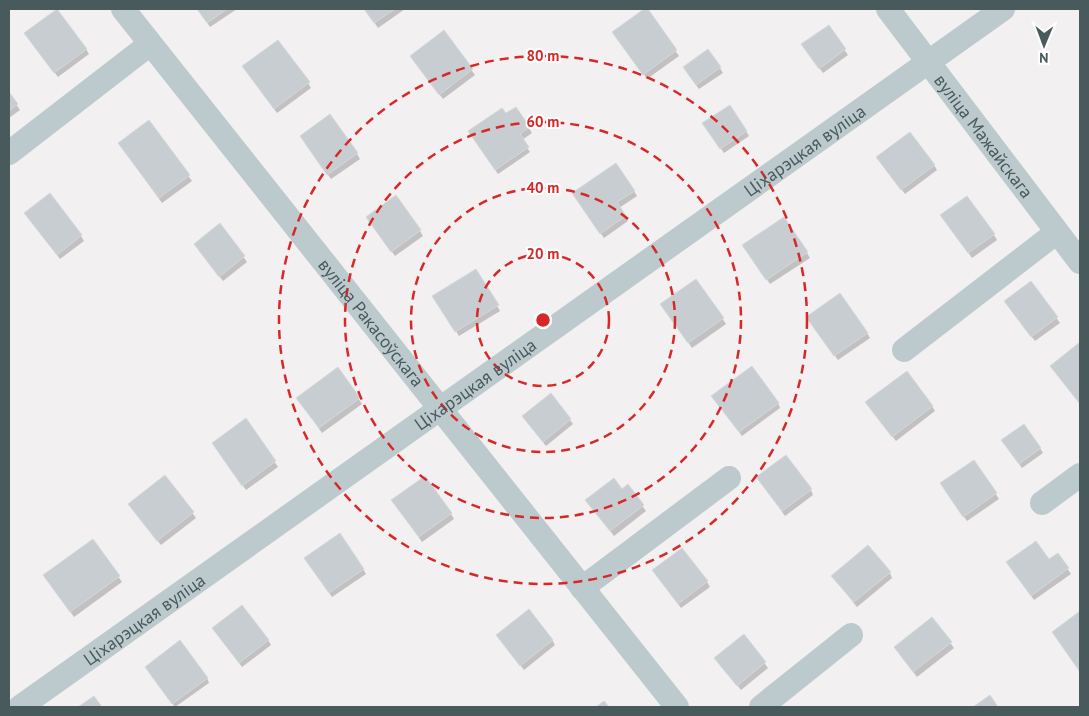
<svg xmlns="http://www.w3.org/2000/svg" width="1089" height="716" font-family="'PT Sans',sans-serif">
<rect width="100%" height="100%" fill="#f3f0f1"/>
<g fill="#0003">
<polygon points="198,9 237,9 210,27"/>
<polygon points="365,9 405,9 378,28"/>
<polygon points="646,9 679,56 647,79 617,37"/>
<polygon points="828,27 848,55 823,73 806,50"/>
<polygon points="444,32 475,75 443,99 414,61"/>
<polygon points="29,39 86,49 89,54 58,77"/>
<polygon points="720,68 723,73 699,89 687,73"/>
<polygon points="247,72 308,83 311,88 277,113"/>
<polygon points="9,94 20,110 9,118"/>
<polygon points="516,108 532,133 522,140 530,152 498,174 472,136"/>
<polygon points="149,122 192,181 162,203 122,148"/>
<polygon points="707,128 746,131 749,136 724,153"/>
<polygon points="304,142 357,154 360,159 331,179"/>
<polygon points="881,163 934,165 937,170 905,194"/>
<polygon points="634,191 637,196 619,208 628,221 604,238 576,198"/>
<polygon points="29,218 81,236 84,241 60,259"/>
<polygon points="945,220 994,235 997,240 972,258"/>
<polygon points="370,222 420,231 423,236 395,256"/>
<polygon points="220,225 247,262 223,281 198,249"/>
<polygon points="747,251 807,253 810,258 770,284"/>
<polygon points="476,270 500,311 459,336 434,296"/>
<polygon points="696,280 726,324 692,348 665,309"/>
<polygon points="1031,283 1060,323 1035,341 1009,306"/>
<polygon points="811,322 867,333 870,338 838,360"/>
<polygon points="1080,344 1080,404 1055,371"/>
<polygon points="338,369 362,404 322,433 301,403"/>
<polygon points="716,401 778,403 780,408 742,436"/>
<polygon points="932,406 935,411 896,441 870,407"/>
<polygon points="245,420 278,467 246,490 216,448"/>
<polygon points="570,420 573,424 546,446 526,421"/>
<polygon points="1006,445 1040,448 1043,453 1022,468"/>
<polygon points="974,461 999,499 967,521 944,488"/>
<polygon points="165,477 196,518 161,545 129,505"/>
<polygon points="761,483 811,490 813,495 785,516"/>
<polygon points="628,486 646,511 614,536 590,505 622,490"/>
<polygon points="396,506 451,514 454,519 422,542"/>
<polygon points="93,541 122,582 74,617 48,580"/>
<polygon points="1058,555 1071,574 1034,600 1011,567 1049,561"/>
<polygon points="309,563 363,569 366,574 332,597"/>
<polygon points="890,573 892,578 857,607 836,581"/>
<polygon points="657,575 707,582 710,587 681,608"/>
<polygon points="1080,613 1080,671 1053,632"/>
<polygon points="932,619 954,648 917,677 898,652"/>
<polygon points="217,633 268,640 271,645 242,667"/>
<polygon points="497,635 552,640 555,645 524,670"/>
<polygon points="744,636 768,668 741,690 719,663"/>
<polygon points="149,672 207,678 209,683 175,707"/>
</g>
<g fill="#c7cdd0" stroke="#d4d9dc">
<polygon points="57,9 87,49 54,73 24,33"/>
<polygon points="197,9 227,9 207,23"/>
<polygon points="364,9 395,9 374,23"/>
<polygon points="644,9 648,9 677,50 643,75 612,32"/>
<polygon points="829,25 846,49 819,69 801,44"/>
<polygon points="444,30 473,69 439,95 410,56"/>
<polygon points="278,40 310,82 274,109 242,66"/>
<polygon points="708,49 721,67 696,85 683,67"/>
<polygon points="9,92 18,104 9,111"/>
<polygon points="730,105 747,131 720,149 702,123"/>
<polygon points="516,107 530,127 520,134 529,147 495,170 468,131 502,108 506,113"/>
<polygon points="330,114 358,153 327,175 300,136"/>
<polygon points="149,120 190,175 159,198 118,143"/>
<polygon points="910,132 935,165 901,190 876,157"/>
<polygon points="616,163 635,191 617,202 626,216 600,234 572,193"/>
<polygon points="50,193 82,235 57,255 24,213"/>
<polygon points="396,195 421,230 391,252 366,217"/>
<polygon points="967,196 995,234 968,253 940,215"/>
<polygon points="784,217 808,252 766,280 742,245"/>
<polygon points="220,223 245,256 219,277 194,244"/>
<polygon points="476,269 499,305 455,332 432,296"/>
<polygon points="696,279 724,318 688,343 660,304"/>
<polygon points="1031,281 1058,317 1031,337 1004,301"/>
<polygon points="840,293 868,333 834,356 806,317"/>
<polygon points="1080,342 1080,404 1050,366"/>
<polygon points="752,366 779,403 739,432 711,396"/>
<polygon points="338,367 360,398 319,428 296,398"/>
<polygon points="907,371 933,406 892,437 865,402"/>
<polygon points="551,393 571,419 543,442 522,416"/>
<polygon points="246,418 276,461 242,486 212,443"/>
<polygon points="1024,424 1041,448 1019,464 1001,440"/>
<polygon points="786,455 812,489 782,511 756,477"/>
<polygon points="974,460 997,493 963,517 940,483"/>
<polygon points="165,475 194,512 157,541 128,504"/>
<polygon points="425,476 452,513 419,537 391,500"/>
<polygon points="614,478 622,489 628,484 644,505 610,531 585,500"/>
<polygon points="340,533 364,569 329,593 304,558"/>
<polygon points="93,539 120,576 70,612 43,575"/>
<polygon points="1036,541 1049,559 1058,553 1069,568 1031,596 1006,562"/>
<polygon points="868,545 891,572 854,602 831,576"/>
<polygon points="682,548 708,581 678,604 652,570"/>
<polygon points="242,605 269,640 239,663 212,628"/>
<polygon points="529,609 553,640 520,666 496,635"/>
<polygon points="1080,611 1080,672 1052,632"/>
<polygon points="932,617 952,642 913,672 894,647"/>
<polygon points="744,634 766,662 737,686 714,658"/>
<polygon points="180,640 208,678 172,704 145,667"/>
<polygon points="990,695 998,707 973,707"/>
<polygon points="94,696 102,707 78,707"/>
<polygon points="604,701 609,707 596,707"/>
</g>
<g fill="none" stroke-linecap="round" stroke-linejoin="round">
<g stroke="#bccacd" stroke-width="24">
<path id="s1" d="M123 9 677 707"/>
<path id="s2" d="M888 9 1080 262"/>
<polyline points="9,153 150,44"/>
<polyline points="904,350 1057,232"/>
<polyline points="1042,503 1080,475"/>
<polyline points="582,588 729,478"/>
<path id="s3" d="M20 707 1003 9"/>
<polyline points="761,707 851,635"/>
</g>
</g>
<g fill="none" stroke="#d62828" stroke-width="2.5" stroke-dasharray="9 6">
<circle cx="543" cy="320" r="66"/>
<circle cx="543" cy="320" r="132"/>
<circle cx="543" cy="320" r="198"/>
<circle cx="543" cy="320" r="264"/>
</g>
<g text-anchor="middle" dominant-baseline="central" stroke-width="4" stroke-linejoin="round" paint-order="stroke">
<g font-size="18" fill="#495a5d" stroke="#fff">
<text stroke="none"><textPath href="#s2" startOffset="159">вуліца Мажайскага</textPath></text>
<text stroke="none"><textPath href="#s3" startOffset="962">Ціхарэцкая вуліца</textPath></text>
<text stroke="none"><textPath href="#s1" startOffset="400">вуліца Ракасоўскага</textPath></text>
<text stroke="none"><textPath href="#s3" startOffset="558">Ціхарэцкая вуліца</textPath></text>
<text stroke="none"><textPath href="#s3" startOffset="152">Ціхарэцкая вуліца</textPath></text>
</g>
</g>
<circle cx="543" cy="320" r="8" fill="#d62828" stroke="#fff" stroke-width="2.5"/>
<g font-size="15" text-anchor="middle" font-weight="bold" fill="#d62828" stroke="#fff" stroke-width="4" stroke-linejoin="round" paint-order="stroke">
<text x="543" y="61">80 m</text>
<text x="543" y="127">60 m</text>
<text x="543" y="193">40 m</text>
<text x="543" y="259">20 m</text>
</g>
<rect width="1089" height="716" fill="none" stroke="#495a5d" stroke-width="20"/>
<g transform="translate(1044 45) rotate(181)" stroke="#ffffff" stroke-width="4" paint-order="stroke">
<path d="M0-4L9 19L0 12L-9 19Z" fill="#495a5d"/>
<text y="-8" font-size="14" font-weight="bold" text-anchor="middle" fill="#495a5d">N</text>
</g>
</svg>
